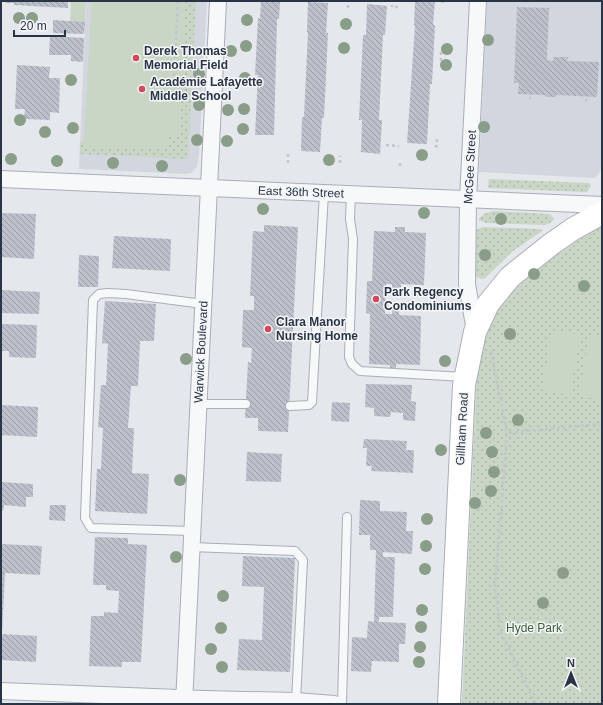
<svg xmlns="http://www.w3.org/2000/svg" width="603" height="705" font-family="Helvetica,sans-serif">
<defs>
<pattern id="grass-dots" width="8" height="8" patternUnits="userSpaceOnUse"><rect width="8" height="8" fill="#c9d6c5"/><path d="M2 2h.1M6 6h.1" fill="none" stroke="#adb8ab" stroke-width="1.8" stroke-linecap="round"/></pattern>
<pattern id="building-back-hatch" width="6" height="6" patternUnits="userSpaceOnUse"><rect width="6" height="6" fill="#bbc0ca"/><path d="M-1 5l2 2M0 0l6 6M5-1l2 2" fill="none" stroke="#989da6"/></pattern>
</defs>
<rect width="100%" height="100%" fill="#e4e7ec"/>
<g fill="#d2d6de">
<polygon points="86,1 207,1 199,155 197,167 191,173 186,174 79,169"/>
<polygon points="487,1 602,1 602,168 597,176 594,178 479,172"/>
</g>
<g fill="url(#grass-dots)">
<polygon points="92,1 180,108 185,1 196,1 188,159 80,154 80,142 84,141"/>
<polygon points="489,179 589,183 591,186 587,192 583,192 488,188"/>
<polygon points="493,211 548,214 551,215 554,219 550,223 545,225 487,223 478,220 484,214"/>
<path d="M602 226V704H462L477 369C479 358 480 345 484 335 502 295 534 269 570 246 580 239 591 231 602 226Z"/>
<polygon points="483,227 541,229 542,231 513,251 485,278 482,279 475,276 474,272 476,230"/>
</g>
<g fill="#c9d6c5">
<polygon points="71,1 86,1 85,22 70,21"/>
<polygon points="92,1 185,1 179,136 168,136 168,143 166,148 94,147 88,146 84,142"/>
<polygon points="552,330 580,335 570,395 542,390"/>
<polygon points="589,336 602,338 602,400 579,396"/>
</g>
<g fill="url(#building-back-hatch)">
<polygon points="5,1 68,1 68,8 14,5 14,3 5,3"/>
<polygon points="261,1 280,1 279,19 277,19 274,135 255,135 258,75 255,75 258,18 260,19"/>
<polygon points="415,1 435,1 433,25 435,25 432,84 430,84 427,144 407,143 415,25 414,25"/>
<polygon points="308,2 328,3 326,33 328,33 324,118 322,118 320,152 301,151 302,117 304,117 308,32 307,32"/>
<polygon points="367,4 387,6 385,35 383,35 379,120 382,120 380,154 361,152 362,120 359,120 363,35 366,35"/>
<polygon points="517,7 549,8 547,60 553,61 553,57 568,57 567,61 599,62 597,97 557,95 555,97 547,97 545,95 518,94 519,83 514,83"/>
<polygon points="53,20 85,22 84,34 53,33"/>
<polygon points="50,36 84,38 83,62 71,61 71,55 49,55"/>
<polygon points="17,65 50,67 49,78 60,78 59,113 50,112 50,120 24,119 25,109 15,109"/>
<polygon points="1,213 36,214 34,259 1,257"/>
<polygon points="264,225 298,227 288,432 258,431 258,418 245,418 248,362 251,363 252,348 242,347 243,310 254,310 254,296 250,296 253,231 264,232"/>
<polygon points="395,227 405,227 405,232 426,233 424,285 401,284 401,288 392,288 392,284 386,284 385,314 392,314 392,310 399,310 399,315 421,316 420,365 396,364 396,368 390,368 390,365 369,364 370,314 366,313 367,281 372,281 374,231 395,232"/>
<polygon points="114,236 171,239 170,271 112,268"/>
<polygon points="79,255 99,256 98,287 78,287"/>
<polygon points="1,290 40,292 39,314 1,313"/>
<polygon points="105,301 156,304 154,341 140,341 138,386 131,386 128,428 134,428 132,473 149,474 147,514 95,511 97,469 101,469 103,428 98,427 101,385 106,385 108,344 102,343"/>
<polygon points="1,324 37,325 36,358 9,357 9,351 1,351"/>
<polygon points="366,384 412,385 411,401 416,402 415,421 403,420 403,413 391,412 390,417 374,416 374,408 365,407"/>
<polygon points="332,402 350,403 349,422 331,421"/>
<polygon points="1,405 38,407 37,437 1,435"/>
<polygon points="364,439 407,441 406,450 414,450 413,473 371,471 372,466 366,466 367,448 363,448"/>
<polygon points="247,452 282,454 281,482 246,481"/>
<polygon points="1,482 33,484 33,497 26,497 26,507 4,505 3,511 1,511"/>
<polygon points="360,500 380,501 380,511 407,512 406,531 413,531 412,554 383,552 383,557 395,557 393,617 379,617 379,622 406,623 405,644 399,644 399,662 372,661 371,672 351,671 352,637 367,638 368,621 374,622 376,550 370,550 370,535 359,535"/>
<polygon points="50,505 66,505 65,521 49,520"/>
<polygon points="95,537 128,538 128,544 147,545 141,662 122,662 122,667 89,666 91,616 104,616 104,612 118,613 119,591 106,590 106,585 93,585"/>
<polygon points="1,544 42,546 40,575 5,573 2,634 37,636 36,662 1,660"/>
<polygon points="243,556 295,558 290,672 237,670 239,639 262,640 264,587 242,586"/>
</g>
<g fill="none" stroke-linecap="round" stroke-linejoin="round">
<defs>
<g id="service">
<polyline points="351,194 350,219 353,239 349,357 352,364 360,371 464,377"/>
<polyline points="198,404 246,404"/>
<polyline points="290,406 309,405 312,402 324,193"/>
<polyline points="192,531 91,528 85,518 93,300 99,294 108,293 126,294 203,304"/>
<polyline points="191,547 295,551 303,560 296,701"/>
<polyline points="342,704 347,517"/>
</g>
<g id="minor">
<polyline points="1,179 602,205"/>
<polyline points="475,332 467,284 468,199 478,1"/>
<polyline points="1,691 204,699 296,701 334,704"/>
<polyline points="184,704 218,1"/>
</g>
<polyline id="secondary" points="449,704 464,385 475,332 488,304 510,277 550,245 573,229 602,213"/>
</defs>
<use href="#service" stroke="#a9aeb7" stroke-width="10"/>
<use href="#minor" stroke="#a9aeb7" stroke-width="18"/>
<use href="#secondary" stroke="#a9aeb7" stroke-width="24"/>
<g stroke="#c2c5cb" stroke-width="2.5" stroke-dasharray="3 3" stroke-linecap="butt">
<polyline points="443,1 443,3"/>
<polyline points="392,7 392,5"/>
<polyline points="395,7 401,7"/>
<polyline points="348,8 348,3"/>
<polyline points="441,61 441,50"/>
<polyline points="529,98 531,98"/>
<polyline points="173,100 178,1"/>
<polyline points="585,100 587,100"/>
<polyline points="437,139 436,148 439,148"/>
<polyline points="386,145 399,146"/>
<polyline points="288,163 288,154"/>
<polyline points="340,163 340,156"/>
<polyline points="400,163 400,168"/>
<polyline points="491,351 507,433"/>
<polyline points="536,704 501,633 495,589 507,433 602,424"/>
</g>
<use href="#service" stroke="#f7f8fa" stroke-width="8"/>
<use href="#minor" stroke="#f7f8fa" stroke-width="16"/>
<use href="#secondary" stroke="#fff" stroke-width="22"/>
</g>
<g fill="#899d89">
<circle cx="19" cy="18" r="6"/>
<circle cx="32" cy="18" r="6"/>
<circle cx="247" cy="20" r="6"/>
<circle cx="346" cy="24" r="6"/>
<circle cx="488" cy="40" r="6"/>
<circle cx="246" cy="46" r="6"/>
<circle cx="344" cy="48" r="6"/>
<circle cx="447" cy="49" r="6"/>
<circle cx="231" cy="51" r="6"/>
<circle cx="446" cy="65" r="6"/>
<circle cx="199" cy="74" r="6"/>
<circle cx="245" cy="78" r="6"/>
<circle cx="71" cy="80" r="6"/>
<circle cx="199" cy="105" r="6"/>
<circle cx="244" cy="109" r="6"/>
<circle cx="228" cy="110" r="6"/>
<circle cx="20" cy="120" r="6"/>
<circle cx="484" cy="127" r="6"/>
<circle cx="73" cy="128" r="6"/>
<circle cx="243" cy="129" r="6"/>
<circle cx="45" cy="132" r="6"/>
<circle cx="197" cy="140" r="6"/>
<circle cx="227" cy="141" r="6"/>
<circle cx="422" cy="155" r="6"/>
<circle cx="11" cy="159" r="6"/>
<circle cx="329" cy="160" r="6"/>
<circle cx="57" cy="161" r="6"/>
<circle cx="113" cy="163" r="6"/>
<circle cx="162" cy="166" r="6"/>
<circle cx="263" cy="209" r="6"/>
<circle cx="424" cy="213" r="6"/>
<circle cx="501" cy="219" r="6"/>
<circle cx="485" cy="255" r="6"/>
<circle cx="534" cy="274" r="6"/>
<circle cx="584" cy="286" r="6"/>
<circle cx="510" cy="334" r="6"/>
<circle cx="186" cy="359" r="6"/>
<circle cx="445" cy="361" r="6"/>
<circle cx="518" cy="420" r="6"/>
<circle cx="486" cy="433" r="6"/>
<circle cx="441" cy="450" r="6"/>
<circle cx="492" cy="452" r="6"/>
<circle cx="494" cy="472" r="6"/>
<circle cx="180" cy="480" r="6"/>
<circle cx="491" cy="491" r="6"/>
<circle cx="475" cy="503" r="6"/>
<circle cx="427" cy="519" r="6"/>
<circle cx="426" cy="546" r="6"/>
<circle cx="176" cy="557" r="6"/>
<circle cx="425" cy="569" r="6"/>
<circle cx="563" cy="573" r="6"/>
<circle cx="223" cy="596" r="6"/>
<circle cx="543" cy="603" r="6"/>
<circle cx="422" cy="610" r="6"/>
<circle cx="421" cy="627" r="6"/>
<circle cx="221" cy="628" r="6"/>
<circle cx="420" cy="647" r="6"/>
<circle cx="211" cy="649" r="6"/>
<circle cx="419" cy="662" r="6"/>
<circle cx="222" cy="667" r="6"/>
</g>
<g fill="#d1495b" stroke="#f4f6f9" stroke-width="1.5">
<circle cx="136" cy="58" r="4"/>
<circle cx="142" cy="89" r="4"/>
<circle cx="376" cy="299" r="4"/>
<circle cx="268" cy="329" r="4"/>
</g>
<g text-anchor="middle" dominant-baseline="central" stroke-width="3" stroke-linejoin="round" paint-order="stroke">
<g font-size="12" font-weight="bold" fill="#2b3445" stroke="#f4f6f9" text-anchor="start">
<text x="144" y="51">Derek Thomas<tspan x="144" dy="14">Memorial Field</tspan></text>
<text x="150" y="82">Académie Lafayette<tspan x="150" dy="14">Middle School</tspan></text>
<text x="384" y="292">Park Regency<tspan x="384" dy="14">Condominiums</tspan></text>
<text x="276" y="322">Clara Manor<tspan x="276" dy="14">Nursing Home</tspan></text>
</g>
<g font-size="12" fill="#2b3445" stroke="#f4f6f9">
<text transform="translate(470 167) rotate(-87)">McGee Street</text>
<text transform="translate(301 192) rotate(2)">East 36th Street</text>
<text transform="translate(201 352) rotate(-87)">Warwick Boulevard</text>
<text transform="translate(462 429) rotate(-87)">Gillham Road</text>
</g>
<g font-size="12" fill="#3f6138" stroke="#f4f6f9">
<text x="534" y="628">Hyde Park</text>
</g>
</g>
<rect width="603" height="705" fill="none" stroke="#2b3445" stroke-width="4"/>
<g transform="translate(571 673)" stroke="#f4f6f9" stroke-width="3" paint-order="stroke">
<path d="M0-3L7 15L0 10L-7 15Z" fill="#2b3445"/>
<text y="-6" font-size="11" font-weight="bold" text-anchor="middle" fill="#2b3445">N</text>
</g>
<path d="M14 30v6h51v-6" fill="none" stroke="#2b3445" stroke-width="2"/>
<text x="20" y="30" font-size="12" fill="#2b3445" stroke="#f4f6f9" stroke-width="3" paint-order="stroke">20 m</text>
</svg>
